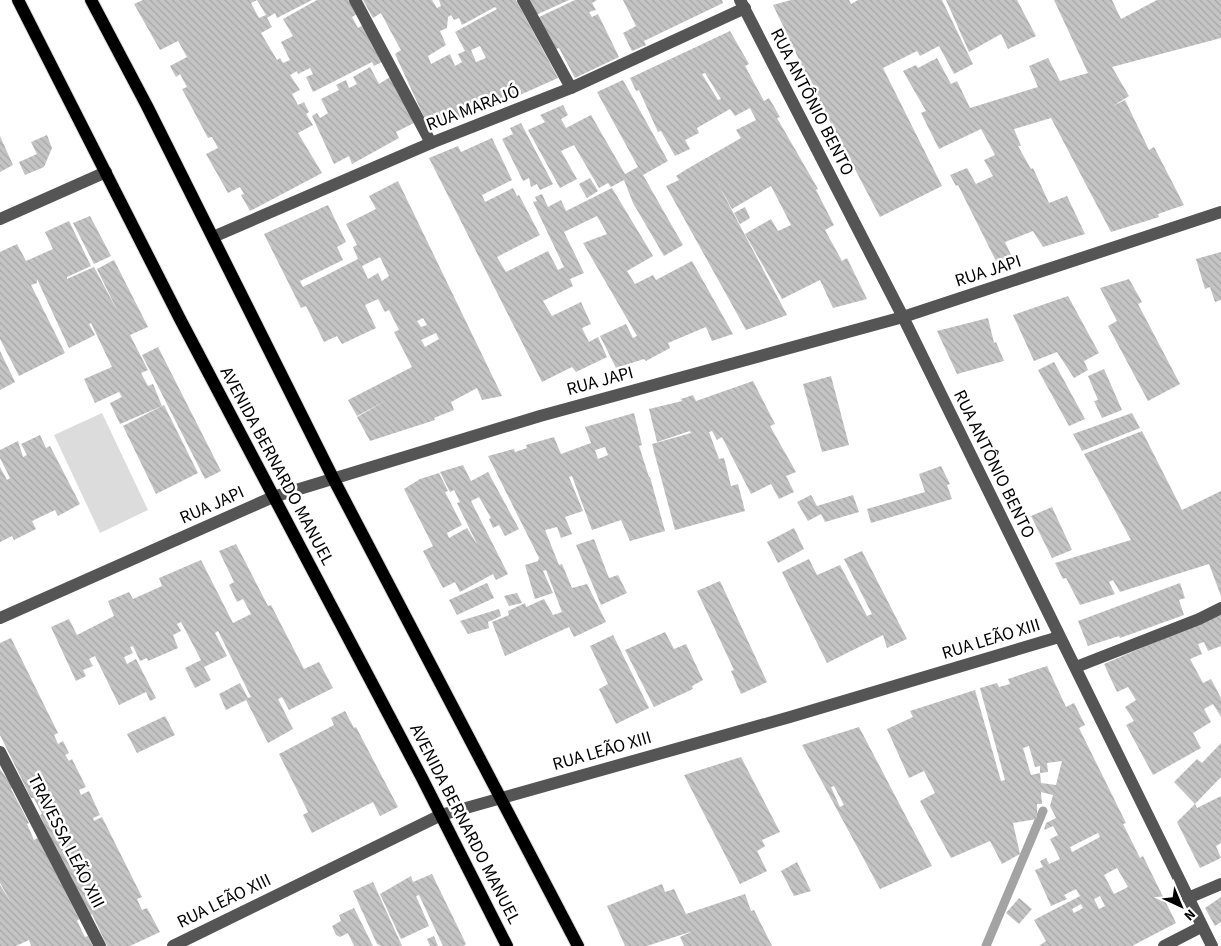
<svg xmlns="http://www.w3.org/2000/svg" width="1221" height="946" font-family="'Source Sans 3',sans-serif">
<defs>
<pattern id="building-back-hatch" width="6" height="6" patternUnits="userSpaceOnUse" patternTransform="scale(1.25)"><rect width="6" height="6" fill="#c4c4c4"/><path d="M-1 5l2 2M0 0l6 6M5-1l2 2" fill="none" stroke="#a7a7a7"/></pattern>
</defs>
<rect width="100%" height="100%" fill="#fff"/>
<polygon fill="#dcdcdc" points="102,413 148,510 100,533 54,435"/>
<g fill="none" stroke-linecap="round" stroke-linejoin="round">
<polyline stroke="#a3a3a3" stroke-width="9" points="986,946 1043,811"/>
</g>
<g fill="url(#building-back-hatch)" fill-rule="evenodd">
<path d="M143 0H312L277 18 275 13 267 18 272 27 261 33 277 60 280 58 283 63 290 60 281 42 293 36 283 19 317 0H350L357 14 352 17 358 28 363 25 382 62 374 66 372 62 313 92 306 77 313 74 310 68 298 74 297 71 290 75 300 90 292 94 298 105 304 102 309 112 306 114 313 125 298 133 322 173 250 211 241 195 244 194 240 187 228 193 206 154 218 148 212 137 208 138 182 89 187 87 180 74 176 77 170 66 187 57 178 41 160 50 134 4ZM257 0 266 15 259 18 251 3Z"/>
<path d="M363 0H432L437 8 441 6 439 0H516L558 78 495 106 494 104 430 130 395 54 401 50 391 32 381 13 373 18ZM495 7 497 9 455 32 465 51 458 54 462 62 455 66 450 54 431 64 428 56 446 45 440 31 447 28 448 17 451 15 454 20 459 18 462 25ZM480 46 486 58 476 62 471 50Z"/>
<polygon points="527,0 569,0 536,15"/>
<polygon points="575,0 597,0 592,3 596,10 589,12 592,17 598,14 619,57 575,78 559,48 553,50 537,18"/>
<polygon points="623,0 722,0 723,3 644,41 646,45 632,51 623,33 636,26"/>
<polygon points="791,0 849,0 851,4 858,0 942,0 973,64 954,74 939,46 920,56 917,51 883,68 942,186 880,217 814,91 773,5"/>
<polygon points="946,0 1017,0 1036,36 1008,49 1001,34 969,52"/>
<polygon points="1054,0 1112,0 1121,19 1157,0 1221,0 1221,38 1112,67 1129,96 1113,106 1125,100 1149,150 1154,147 1184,205 1158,214 1159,217 1111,232 1051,118 1014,129 1021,146 1018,146 1031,169 1033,168 1049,203 1067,196 1085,234 1043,247 1033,231 1005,242 1012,257 996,261 958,185 956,186 950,175 967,168 976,184 993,176 984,160 995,155 981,129 939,149 921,113 926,111 903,71 916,65 918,68 937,58 951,84 957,81 970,108 1038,87 1029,66 1048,58 1060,81 1088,73"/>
<path d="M730 31 749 64 745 66 764 101 769 98 780 117 777 118 818 189 816 190 834 225 825 230 842 261 847 258 867 299 833 308 820 280 782 299 745 234 771 219 778 231 791 225 771 186 732 209 716 180 787 315 746 330 666 186 679 180 676 176 687 169 741 138 736 130 756 120 750 108 735 116 730 109 697 128 699 133 685 140 690 149 675 156 661 131 658 132 639 90 636 91 630 78ZM705 73 721 99 718 100 702 74Z"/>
<polygon points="370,67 379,84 390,77 416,122 396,132 399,138 352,164 349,156 334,164 312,116 317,113 320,118 328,113 321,99 339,90 336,85 346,80 349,88 357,84 353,77"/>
<polygon points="623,80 668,161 643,175 683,245 664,256 633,203 624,180 611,187 608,183 599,188 574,145 561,151 577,179 560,188 528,130 545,122 540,115 563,105 568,115 561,119 566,128 591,115 625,174 638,167 597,92"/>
<polygon points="521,123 553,184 540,190 537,184 531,187 529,178 523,181 502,139 513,134 510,128"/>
<polygon points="47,135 52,148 44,167 25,175 19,162 37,154 31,142"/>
<polygon points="0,136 13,165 0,172"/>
<polygon points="492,138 512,180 482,195 485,202 513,188 517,196 519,195 540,235 497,257 506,272 548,251 558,270 564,267 533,202 537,201 535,197 542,194 548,207 561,200 566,211 612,188 653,256 627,271 635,284 653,275 656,280 692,261 733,334 712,341 706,327 668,343 670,348 646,361 644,359 616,368 600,336 626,324 633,338 637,336 583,243 607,234 597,216 564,232 584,273 570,279 573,286 543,301 552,316 581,302 591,324 582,328 589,342 598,337 607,357 576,372 572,367 542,382 429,158 458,146 461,152"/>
<polygon points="590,178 598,191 587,198 579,184"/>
<path d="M398 181 502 396 482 400 477 388 451 402 454 410 434 418 435 420 370 441 357 417 387 400 357 416 348 400 412 367 394 332 399 330 389 310 385 312 378 299 365 305 376 328 342 344 337 336 324 342 306 306 301 308 264 234 328 205 346 242 337 247 343 260 300 281 303 287 358 259 353 247 357 245 346 224 376 209 369 196ZM380 257 389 276 382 281 378 273 368 279 362 266ZM423 318 427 325 421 327 417 321ZM436 333 439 339 425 347 421 340Z"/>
<polygon points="745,207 750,218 740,224 734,213"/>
<polygon points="90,216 111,256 94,264 73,223"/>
<polygon points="69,221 91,266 67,277 67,279 94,267 118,312 97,269 114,260 148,327 130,335 148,370 141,373 148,386 153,384 162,406 120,424 110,403 122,397 119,392 95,403 84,379 112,367 91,323 89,324 95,335 69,348 37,279 37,283 31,285 65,353 19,376 0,339 0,252 17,244 26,261 53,249 45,232"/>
<polygon points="1221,252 1221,300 1215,302 1210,287 1205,289 1196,259"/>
<polygon points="1129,279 1142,302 1138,304 1180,384 1148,401 1108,326 1117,321 1100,288"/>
<polygon points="1068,296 1099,353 1084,361 1088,370 1074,378 1057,352 1034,361 1013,315"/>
<polygon points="988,318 994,343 996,342 1004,361 957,374 937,331"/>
<polygon points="158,347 221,471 205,479 142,355"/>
<polygon points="0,351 15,382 0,390"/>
<polygon points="1054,362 1085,419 1069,426 1038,370"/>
<polygon points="1104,369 1122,410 1102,418 1094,401 1098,400 1088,376"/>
<polygon points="831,376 849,445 822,452 803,384"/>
<polygon points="753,381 775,424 770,426 796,472 786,476 794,492 779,499 771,484 751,494 722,437 717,440 712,431 709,432 719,459 724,458 731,486 738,484 745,511 675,530 652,444 691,433 690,431 657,442 649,409 682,401 681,399 693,395 696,401"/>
<polygon points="164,405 198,473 156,494 123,426"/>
<path d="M634 413 642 445 639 446 649 477H650L665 531 630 541 621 520 592 530 572 476 569 477 583 511 565 517 572 534 561 538 557 527 545 530 559 565 562 564 572 588 587 584 606 622 574 637 569 627 505 656 492 622 509 615 508 611 525 603 526 607 544 599 553 615 562 612 546 570 543 571 553 593 535 599 525 565 538 561 539 558 488 456 514 449 515 452 527 448 526 445 554 437 561 454 591 443 585 427ZM605 447 608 455 598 459 595 450Z"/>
<polygon points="1132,413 1140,428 1082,451 1073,434"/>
<polygon points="1142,431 1182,510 1221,491 1221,596 1209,564 1120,592 1113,580 1109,582 1115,594 1080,605 1066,578 1063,579 1055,563 1131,540 1084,454"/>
<polygon points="40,435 46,448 50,446 80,504 58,516 55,510 32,521 36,529 14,540 12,536 0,542 0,467 7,480 10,478 0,458 0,450 18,441 23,457 27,455 21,444"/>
<polygon points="463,465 471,481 488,472 519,529 505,536 499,525 493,528 489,519 491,518 479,497 471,501 508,574 496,580 493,574 460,592 455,582 443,588 433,570 423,551 433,546 404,489 420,479 439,473 448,491 445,492 462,525 447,533 449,538 467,528 478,546 457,503 460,502 454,490 450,492 440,472"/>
<polygon points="941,466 950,484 947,485 952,499 871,523 867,509 925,492 919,474"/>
<polygon points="811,495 817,506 853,495 859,512 825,522 821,514 808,521 797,502"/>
<polygon points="1052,507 1072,550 1052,558 1031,516"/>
<polygon points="794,528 804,549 778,563 767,542"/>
<polygon points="594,539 609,578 618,575 627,593 601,605 576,545"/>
<polygon points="236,544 268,606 271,605 304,669 319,662 333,688 289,710 282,697 278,699 293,729 268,743 246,700 226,710 219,694 240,683 248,698 251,697 218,631 215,633 227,656 204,667 211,680 195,688 185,668 201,660 181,622 177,624 181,631 173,635 178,648 148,661 147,658 140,661 133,646 130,647 133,653 124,657 127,664 136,659 156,698 150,701 146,692 119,705 95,656 89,659 93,666 83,670 86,676 76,681 51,627 69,619 77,635 114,616 108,601 129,592 133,599 162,586 159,578 201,560 233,623 251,614 243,599 237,602 229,585 234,582 219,551"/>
<polygon points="862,551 907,639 887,648 883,635 827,663 782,572 809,559 817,575 840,565 867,616 872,614 844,559"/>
<polygon points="720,581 767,682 741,694 731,671 734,670 697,591"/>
<polygon points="487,583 494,598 457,615 449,600"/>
<polygon points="1180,583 1185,598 1179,600 1184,615 1120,638 1119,636 1088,646 1078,621"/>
<polygon points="517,593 522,603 509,606 504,596"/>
<polygon points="499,609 501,616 488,622 489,628 468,634 460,621"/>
<polygon points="1221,614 1221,646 1208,651 1204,642 1198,644 1202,654 1190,659 1203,683 1211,679 1221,698 1221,717 1213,704 1204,709 1211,722 1193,733 1201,748 1153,775 1126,725 1134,721 1125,707 1136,700 1128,687 1117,692 1104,664"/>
<polygon points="665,632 674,649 686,644 703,680 692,686 693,689 654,707 625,650"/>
<polygon points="613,635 649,708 616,724 599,689 608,684 590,646"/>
<polygon points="11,638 58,733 54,735 58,744 63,741 69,753 65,755 69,761 72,759 86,787 79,790 81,795 89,791 100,815 93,818 94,821 102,817 142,897 137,899 142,910 147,908 160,932 130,946 107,946 92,914 88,916 48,833 40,815 42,814 34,798 31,798 0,735 0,643"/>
<path d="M1047 666 1066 707 1074 703 1085 725 1079 728 1126 823 1123 824 1140 858 1143 856 1176 923 1132 946H1039L1046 941 1034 920 1080 896 1076 889 1064 895 1067 899 1051 906 1035 870 1043 867 1040 861 1046 858 1049 864 1060 859 1050 839 1058 835 1053 826 1044 830 1046 823 1056 818 1050 806 1053 795 1041 792 1042 804H1037V819L1013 823 1020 854 1002 864 990 841 951 858 920 801 935 793 924 771 909 778 887 729 913 717 910 711 975 690 1001 781 1005 780 980 688 997 683 999 687 1010 684 1008 679ZM1029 746 1035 767 1040 766V773L1048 772 1047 763 1062 761 1056 785 1041 783 1040 773 1031 775 1023 748ZM1098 833 1100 837 1072 852 1070 847ZM1117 868 1128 887 1114 894 1104 875ZM1100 896 1105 906 1099 909 1094 899ZM1081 904 1083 908 1074 913 1072 909Z"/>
<polygon points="345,711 354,728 356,727 398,807 380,816 373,802 312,833 303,815 308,812 279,754 334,725 331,718"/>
<polygon points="165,716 175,735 137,753 127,734"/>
<path d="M859 727 932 866 880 889 802 745ZM834 786 844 805 840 807 831 787Z"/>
<polygon points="1221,743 1221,777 1195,804 1197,808 1221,796 1221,843 1216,846 1221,858 1200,868 1177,822 1195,804 1174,782 1197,759 1202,763"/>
<polygon points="741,757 780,832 762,840 765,846 757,851 767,871 740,884 684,775"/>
<polygon points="0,769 13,787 11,789 29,823 27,824 34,840 38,838 79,919 77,921 85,937 88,936 93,946 31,946 29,940 16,946 0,946 0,885 11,902 0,883"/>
<polygon points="797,862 811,891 794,896 781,871"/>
<polygon points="432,874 466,944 463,946 443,946 419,895 416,896 429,926 401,939 380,894 411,876 413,882"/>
<polygon points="373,882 402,946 381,946 377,944 353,891"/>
<polygon points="662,884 665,892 674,889 686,914 745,894 751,911 754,910 772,946 684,946 680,937 693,931 647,946 625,946 607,906"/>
<polygon points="1221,897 1221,922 1215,926 1205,908"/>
<polygon points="1019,898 1032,909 1019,924 1006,913"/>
<polygon points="354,908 373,946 354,946 348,933 340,937 336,935 332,926 341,921 339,915"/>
<polygon points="434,936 438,946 430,946 427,939"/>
</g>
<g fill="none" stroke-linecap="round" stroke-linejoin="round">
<defs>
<g id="major">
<polyline points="18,0 180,319 422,778 507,946"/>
<polyline points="91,0 147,106 334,480 578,946"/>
</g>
</defs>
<use href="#major" stroke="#dbdbdb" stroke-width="14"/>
<g stroke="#555" stroke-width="12">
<polyline points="355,0 431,143"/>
<polyline points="523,0 571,88"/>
<polyline points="740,0 903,317 1212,946"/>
<polyline points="0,219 106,172"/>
<polyline points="213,237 431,143 571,88 745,8"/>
<polyline points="0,618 273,497 540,416 903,317 1221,212"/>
<polyline points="1076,667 1199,619 1221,608"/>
<polyline points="0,752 100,946"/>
<polyline points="1188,898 1221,884"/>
<polyline points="173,946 441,815 790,717 1059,637"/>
<polyline points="1164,946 1201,927"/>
</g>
<use href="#major" stroke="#000" stroke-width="12"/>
</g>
<g text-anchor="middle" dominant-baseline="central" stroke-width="5" stroke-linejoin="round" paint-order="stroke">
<g font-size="18" fill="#000" stroke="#fff">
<text transform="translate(812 102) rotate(63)">RUA ANTÔNIO BENTO</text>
<text transform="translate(473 108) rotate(-21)">RUA MARAJÓ</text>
<text transform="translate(988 271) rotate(-18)">RUA JAPI</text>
<text transform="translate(600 381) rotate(-15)">RUA JAPI</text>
<text transform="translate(994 464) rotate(64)">RUA ANTÔNIO BENTO</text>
<text transform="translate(277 466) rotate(62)">AVENIDA BERNARDO MANUEL</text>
<text transform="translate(212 505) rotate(-24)">RUA JAPI</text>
<text transform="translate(991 639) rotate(-17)">RUA LEÃO XIII</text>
<text transform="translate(602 751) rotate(-16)">RUA LEÃO XIII</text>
<text transform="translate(465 824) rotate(63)">AVENIDA BERNARDO MANUEL</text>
<text transform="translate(66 841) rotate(63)">TRAVESSA LEÃO XIII</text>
<text transform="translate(224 901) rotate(-26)">RUA LEÃO XIII</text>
</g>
</g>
<g transform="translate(1181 906) rotate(136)" stroke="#ffffff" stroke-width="4" paint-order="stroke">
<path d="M0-4L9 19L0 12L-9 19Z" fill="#000000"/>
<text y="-8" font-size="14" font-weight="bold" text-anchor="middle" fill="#000000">N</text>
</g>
</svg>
